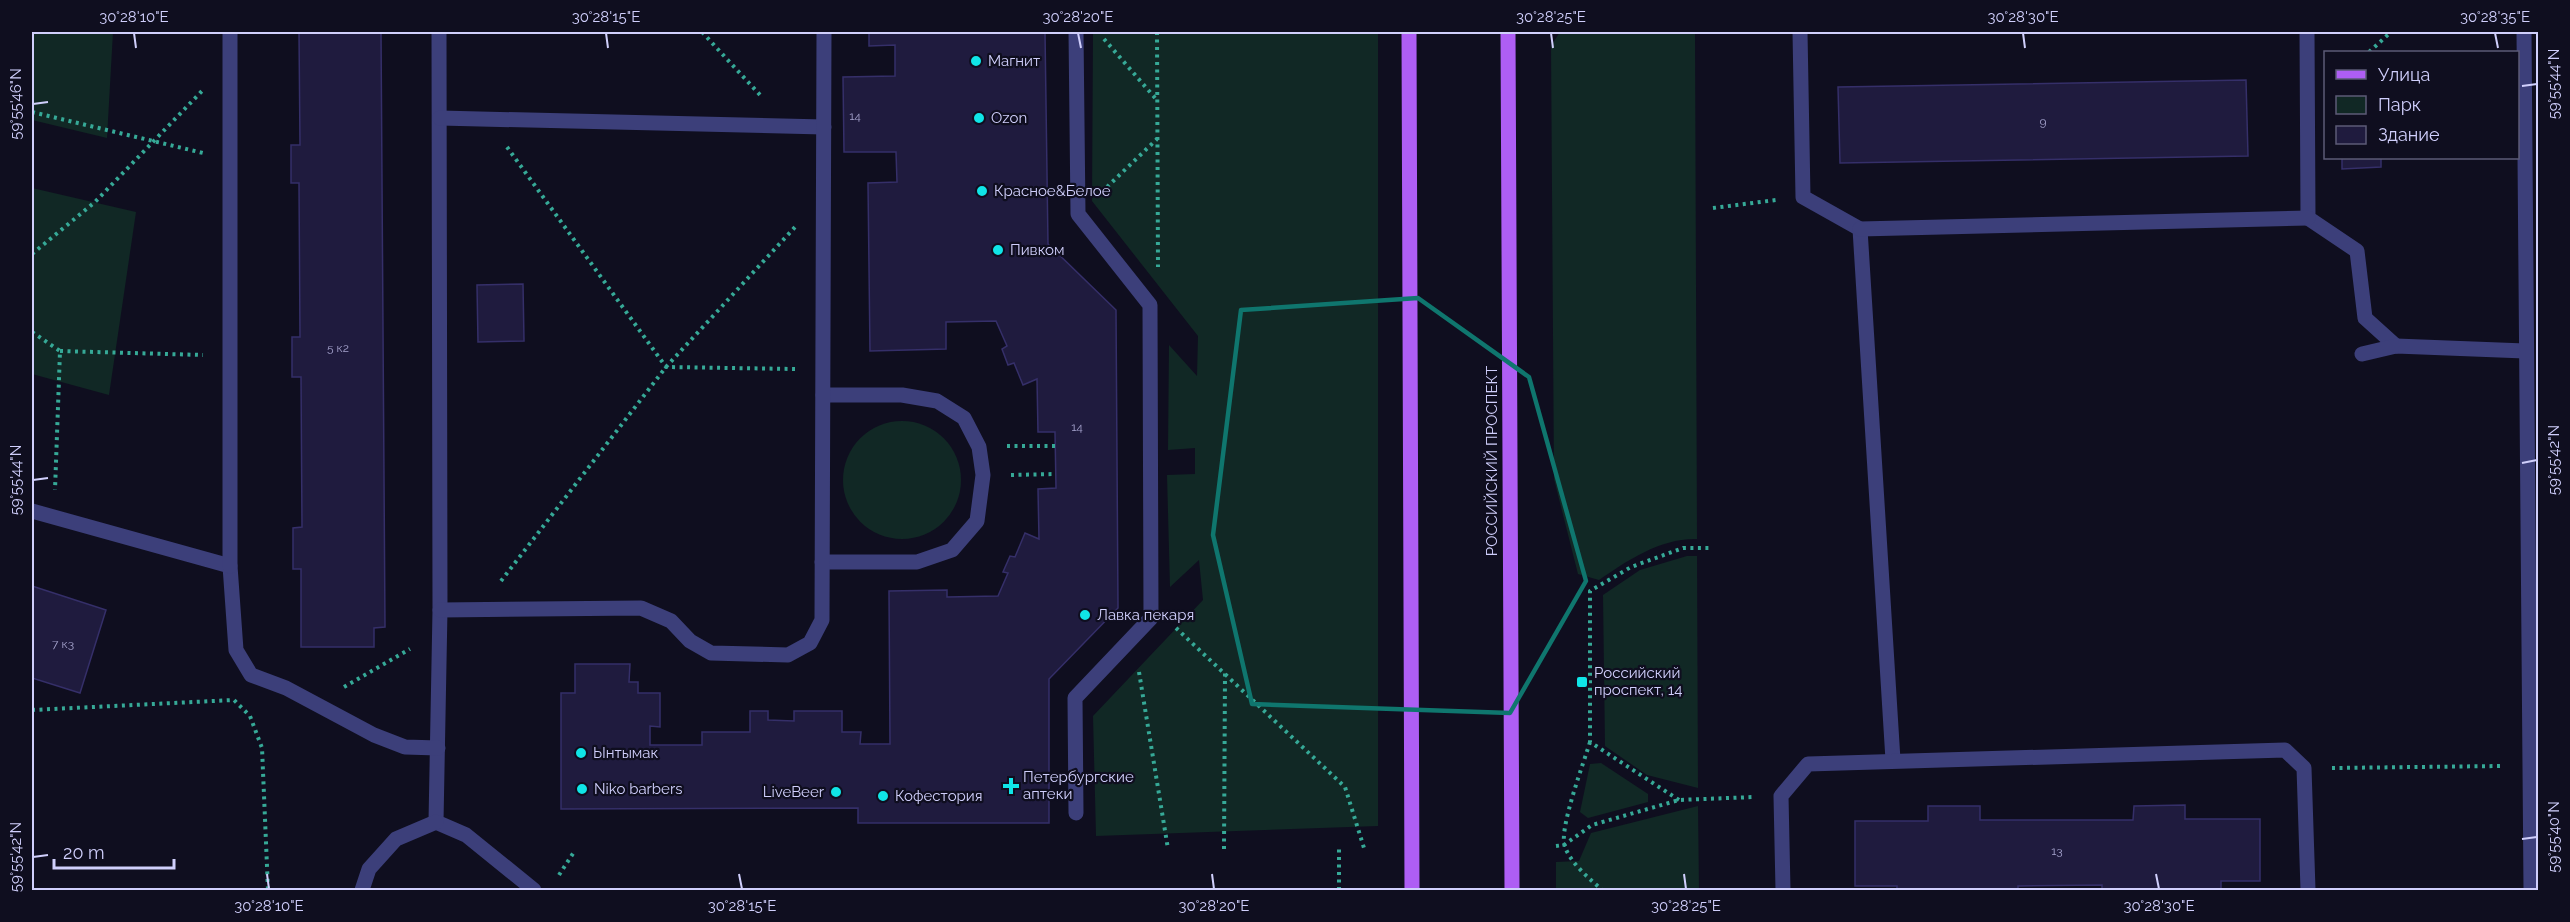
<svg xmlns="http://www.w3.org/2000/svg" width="2570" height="922" font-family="Raleway,sans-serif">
<rect width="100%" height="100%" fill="#0f0e1f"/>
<g fill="#112825">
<polygon points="32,32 113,32 107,138 32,120"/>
<polygon points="1093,32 1378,32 1378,826 1096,836 1093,716 1203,600 1199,560 1170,587 1167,475 1195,474 1195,448 1168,450 1169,345 1197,376 1198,336 1092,201"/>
<path d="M1560 32H1695L1697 539C1661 538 1628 560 1599 580L1578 574 1554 479 1551 46Z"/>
<polygon points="32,188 136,212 109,395 32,374"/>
<circle cx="902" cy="480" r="59"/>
<polygon points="1687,556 1697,556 1698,788 1647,775 1605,746 1603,595 1640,570"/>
<polygon points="1601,763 1648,794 1648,802 1588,818 1580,812 1590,764"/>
<polygon points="1698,806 1699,890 1556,890 1556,862 1579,861 1591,833"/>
</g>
<g fill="#1f1b3e" stroke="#352f69" stroke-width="1.5">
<polygon points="299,32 381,32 385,627 374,628 374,647 301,647 301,569 293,569 293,528 302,527 301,377 292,377 292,337 300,337 299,183 291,183 291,145 300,145"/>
<polygon points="869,32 1045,32 1048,244 1116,310 1118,608 1049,679 1049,823 858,823 858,808 561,809 561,693 575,693 575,664 630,664 629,682 638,682 638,693 660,693 660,727 650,726 650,745 702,745 702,732 750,732 750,711 768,711 768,720 794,721 794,711 842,711 842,732 861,732 860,744 890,744 889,591 947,590 947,597 998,596 1008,573 1003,572 1010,556 1015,557 1025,533 1039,539 1038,489 1056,488 1055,432 1038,432 1037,379 1023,385 1014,363 1008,365 1002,349 1007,346 996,321 946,322 946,349 870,351 868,183 897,182 896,152 844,152 843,77 895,76 895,45 869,46"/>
<polygon points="2246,80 2248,156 1840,163 1838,87"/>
<polygon points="2342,158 2381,158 2381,167 2342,169"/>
<polygon points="523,284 524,341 478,342 477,285"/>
<polygon points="32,586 106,610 80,693 32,678"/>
<polygon points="2185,805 2185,819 2260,819 2260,881 2221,881 2221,890 2102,890 2102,885 2018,886 2018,890 1897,890 1897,886 1855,886 1855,821 1928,821 1928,806 1980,806 1980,820 2133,820 2134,806"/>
</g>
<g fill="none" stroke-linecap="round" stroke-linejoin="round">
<g stroke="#36a997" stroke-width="4" stroke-dasharray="3 4.5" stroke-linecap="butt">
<polyline points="702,32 761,96"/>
<polyline points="1157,32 1158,267"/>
<polyline points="1104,39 1156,99"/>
<polyline points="2369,52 2391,32"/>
<polyline points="32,112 203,153"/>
<polyline points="507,147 666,367 795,369"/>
<polyline points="1107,187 1157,139"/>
<polyline points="1713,208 1776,200"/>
<polyline points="32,254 95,202 202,91"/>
<polyline points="32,332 60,351 55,490"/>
<polyline points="60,351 203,355"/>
<polyline points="1007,446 1056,446"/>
<polyline points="1011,475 1056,474"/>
<polyline points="501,581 666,367 795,227"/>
<polyline points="1176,628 1345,787 1364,848"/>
<polyline points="1139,672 1168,849"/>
<polyline points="344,687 410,649"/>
<polyline points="32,710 234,700 250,716 262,748 268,890"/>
<path d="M1590 742C1584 762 1558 831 1565 847 1572 865 1589 878 1602 890"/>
<polyline points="2332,768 2501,766"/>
<polyline points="1679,800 1590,742 1590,591 1631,567 1683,548 1712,548"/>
<polyline points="1556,846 1564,845 1592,825 1679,800 1754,797"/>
<polyline points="1224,849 1225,673"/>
<polyline points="559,875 574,852"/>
<polyline points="1339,890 1339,849"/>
</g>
<g stroke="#3c3f7a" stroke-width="15">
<polyline points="439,32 440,610 436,822 466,835 534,890"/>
<polyline points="1076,32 1078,214 1150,305 1151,618 1075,698 1076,813"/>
<polyline points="1800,32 1803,197 1860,229 1893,760"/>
<polyline points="2307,32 2308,218 2357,251 2365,318 2396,346"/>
<polyline points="440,118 824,127"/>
<polyline points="1860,229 2308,218"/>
<polyline points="2362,354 2396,346 2525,351"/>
<polyline points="32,511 230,566 236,650 251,675 286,688 374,735 405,747 438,748"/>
<polyline points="822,562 917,562 952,550 977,521 983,475 979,447 964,418 937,401 902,395 823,395"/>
<polyline points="230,566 230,32"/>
<polyline points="440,610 641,608 671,621 690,641 711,653 788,655 810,643 822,620 824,32"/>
<polyline points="362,890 369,869 396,839 436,822"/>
<polyline points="1783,890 1781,796 1808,764 2285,750 2304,768 2308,890"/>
</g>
<polyline stroke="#3c3f7a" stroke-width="15" points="2524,32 2531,890"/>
<g stroke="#ae5ef4" stroke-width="15">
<polyline points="1409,32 1412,890"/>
<polyline points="1508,32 1512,890"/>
</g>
</g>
<path fill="none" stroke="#0f766e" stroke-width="4.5" stroke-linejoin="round" d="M1418 298 1529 377 1586 581 1510 713 1252 704 1213 535 1241 310Z"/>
<path fill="none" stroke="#d0cffc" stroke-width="2" d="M134 33 136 48M606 33 608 48M1078 33 1081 48M1551 33 1553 48M2023 33 2025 48M2495 33 2498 48M2522 86 2537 84M33 104 48 102M2522 463 2537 460M33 480 48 478M2522 839 2537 837M33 857 48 855M267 874 269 889M739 874 742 889M1212 874 1214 889M1684 874 1686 889M2156 874 2159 889"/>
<g fill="#10e5e7" stroke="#0f0e1f" stroke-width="2">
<circle cx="976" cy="61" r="6"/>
<circle cx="979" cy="118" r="6"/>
<circle cx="982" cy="191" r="6"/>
<circle cx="998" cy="250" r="6"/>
<circle cx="1085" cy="615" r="6"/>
<rect x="1576" y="676" width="12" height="12" rx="3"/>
<circle cx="581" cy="753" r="6"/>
<path d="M1008 777h6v6h6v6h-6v6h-6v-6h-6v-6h6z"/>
<circle cx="582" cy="789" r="6"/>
<circle cx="836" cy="792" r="6"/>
<circle cx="883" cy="796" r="6"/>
</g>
<g text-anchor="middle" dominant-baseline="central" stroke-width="4.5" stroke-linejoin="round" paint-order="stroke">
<g font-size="12" fill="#a4a2cc">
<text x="855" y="116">14</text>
<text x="2043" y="122">9</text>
<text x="338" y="348">5 к2</text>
<text x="1077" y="427">14</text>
<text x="63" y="644">7 к3</text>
<text x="2057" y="851">13</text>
</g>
<g font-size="15" fill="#d0cffc" stroke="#0f0e1f" text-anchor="start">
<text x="988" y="61">Магнит</text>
<text x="991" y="118">Ozon</text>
<text x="994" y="191">Красное&amp;Белое</text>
<text x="1010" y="250">Пивком</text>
<text x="1097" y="615">Лавка пекаря</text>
<text x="1594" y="673">Российский<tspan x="1594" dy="17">проспект, 14</tspan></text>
<text x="593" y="753">Ынтымак</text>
<text x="1023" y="777">Петербургские<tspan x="1023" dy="17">аптеки</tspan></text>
<text x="594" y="789">Niko barbers</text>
<text x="824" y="792" text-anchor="end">LiveBeer</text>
<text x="895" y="796">Кофестория</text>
</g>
<g font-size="15" fill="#d0cffc" stroke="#0f0e1f">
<text transform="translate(1492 461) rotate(-90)">РОССИЙСКИЙ ПРОСПЕКТ</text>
</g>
</g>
<rect width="2570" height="922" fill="none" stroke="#0f0e1f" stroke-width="66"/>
<rect x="2324" y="51" width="195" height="108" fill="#0f0e1f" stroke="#5c5b77" stroke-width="1.5"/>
<rect x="2336" y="70" width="30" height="9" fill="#ae5ef4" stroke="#5c5b77" stroke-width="1.5"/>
<text x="2378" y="81" font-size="18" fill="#d0cffc">Улица</text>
<rect x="2336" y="96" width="30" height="18" fill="#112825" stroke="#5c5b77" stroke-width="1.5"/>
<text x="2378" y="111" font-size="18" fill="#d0cffc">Парк</text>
<rect x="2336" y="126" width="30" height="18" fill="#1f1b3e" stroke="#5c5b77" stroke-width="1.5"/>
<text x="2378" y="141" font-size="18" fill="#d0cffc">Здание</text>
<path d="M54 859v9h120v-9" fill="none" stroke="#d0cffc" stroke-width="3"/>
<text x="63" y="859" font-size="18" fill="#d0cffc" stroke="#0f0e1f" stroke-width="4.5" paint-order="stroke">20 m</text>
<rect x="33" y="33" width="2504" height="856" fill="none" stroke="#d0cffc" stroke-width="2"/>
<g font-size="15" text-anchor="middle" fill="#d0cffc">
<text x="134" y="22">30°28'10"E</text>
<text x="606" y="22">30°28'15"E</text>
<text x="1078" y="22">30°28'20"E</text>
<text x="1551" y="22">30°28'25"E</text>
<text x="2023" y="22">30°28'30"E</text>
<text x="2495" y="22">30°28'35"E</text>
<text transform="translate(2554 84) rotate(-90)" y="5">59°55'44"N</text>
<text transform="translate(16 104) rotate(-90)" y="5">59°55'46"N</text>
<text transform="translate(2554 460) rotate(-90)" y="5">59°55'42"N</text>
<text transform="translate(16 480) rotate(-90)" y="5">59°55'44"N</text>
<text transform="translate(2554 837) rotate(-90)" y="5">59°55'40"N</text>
<text transform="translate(16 857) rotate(-90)" y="5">59°55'42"N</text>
<text x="269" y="911">30°28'10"E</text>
<text x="742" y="911">30°28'15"E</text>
<text x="1214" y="911">30°28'20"E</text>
<text x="1686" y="911">30°28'25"E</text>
<text x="2159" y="911">30°28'30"E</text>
</g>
</svg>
